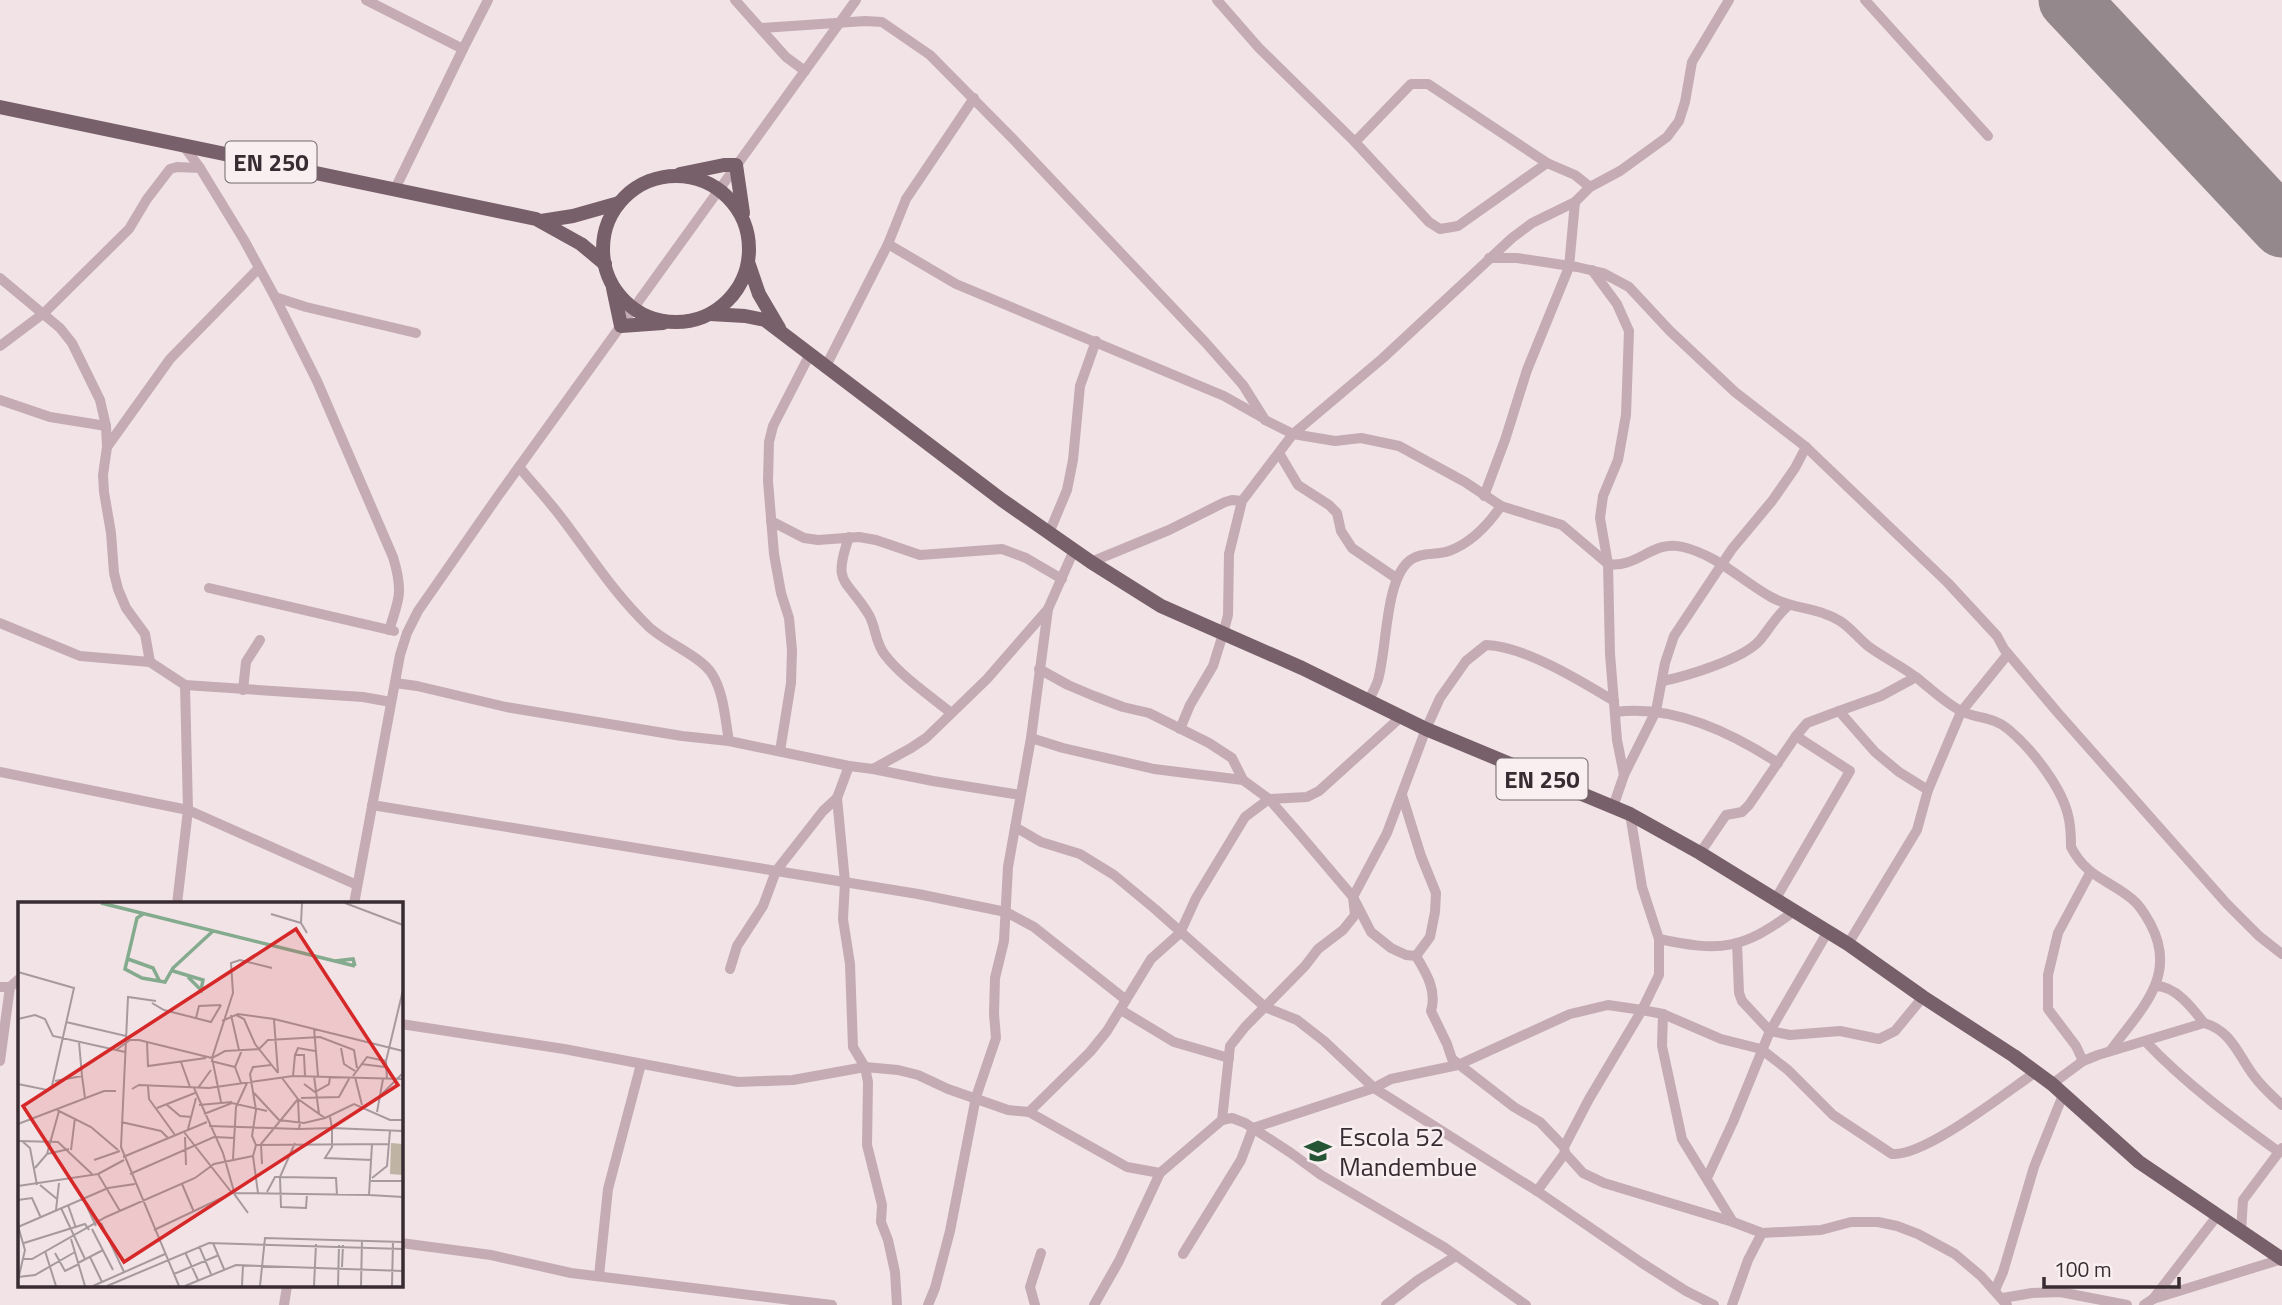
<svg xmlns="http://www.w3.org/2000/svg" width="2282" height="1305" font-family="'Titillium Web',sans-serif">
<rect width="100%" height="100%" fill="#f1e3e6"/>
<g fill="none" stroke-linecap="round" stroke-linejoin="round">
<polyline stroke="#94888c" stroke-width="61" points="2069,0 2282,227"/>
<g stroke="#c5acb4" stroke-width="10">
<polyline points="366,0 463,49 395,189"/>
<polyline points="735,0 786,57 805,71"/>
<polyline points="1217,0 1259,48 1355,142 1429,222 1440,229 1458,226 1547,163"/>
<polyline points="1865,0 1988,136"/>
<polyline points="762,28 865,21 882,22 930,55 1014,140 1205,342 1243,385 1265,420 1293,434 1383,358 1512,238 1532,223 1575,202 1590,187 1620,171 1667,137 1679,121 1685,102 1692,62 1729,0"/>
<polyline points="463,49 488,0"/>
<polyline points="974,98 906,199 888,244 956,284 1224,396 1263,418"/>
<polyline points="1355,142 1411,84 1428,84 1547,163 1575,175 1590,187"/>
<path d="M183 145 200 168 244 240 275 297 317 381 393 557C403 590 400 598 389 630"/>
<polyline points="1489,258 1517,258 1577,267 1603,273 1629,287 1670,331 1735,392 1806,447 1948,583 1997,636 2004,649 2058,713 2227,904 2259,936 2282,954"/>
<polyline points="1592,270 1617,304 1629,331 1626,415 1618,460 1603,496 1600,518 1608,564 1610,654 1617,740 1624,775"/>
<polyline points="0,278 60,328 72,343 100,400 106,426 107,447 103,475 104,492 111,533 114,573 118,589 126,608 145,634 150,662"/>
<polyline points="275,297 306,307 416,333"/>
<polyline points="0,346 44,313 129,229 147,199 170,169 177,167 200,168"/>
<polyline points="825,368 888,244"/>
<polyline points="0,400 50,417 106,426"/>
<polyline points="107,447 170,359 258,269"/>
<polyline points="1279,453 1298,485 1329,505 1337,513 1341,531 1352,548 1396,578"/>
<path d="M519 467C534 485 550 502 564 521 592 558 614 593 648 626 664 642 701 656 712 674 724 693 725 719 729 741"/>
<polyline points="1484,496 1505,440 1527,370 1569,267 1575,202"/>
<polyline points="771,521 804,538 818,540 859,537 876,540 920,555 1002,549 1026,558 1062,579"/>
<polyline points="1049,533 1067,490 1073,460 1080,386 1096,341"/>
<path d="M849 537C832 586 846 577 869 615 876 627 875 643 885 655 902 677 929 695 951 713"/>
<polyline points="1091,562 1169,530 1225,502 1232,500 1242,501"/>
<polyline points="209,588 394,631"/>
<polyline points="0,623 80,656 150,662 185,685 188,810 177,904"/>
<polyline points="1039,669 1068,685 1094,696 1123,707 1149,713 1209,743 1232,758 1243,780"/>
<path d="M1663 681C1687 676 1744 659 1760 640 1770 628 1776 616 1788 606"/>
<polyline points="395,683 417,686 506,707 682,736 729,741 849,766 873,769 933,781 1020,795"/>
<polyline points="185,685 363,697 391,702"/>
<polyline points="243,690 246,662 260,640"/>
<path d="M1369 700C1372 693 1376 687 1378 680 1387 649 1385 583 1408 562 1420 551 1435 556 1449 551 1471 543 1488 525 1501 506"/>
<polyline points="1839,711 1881,696 1916,677"/>
<path d="M1615 712C1673 704 1731 732 1778 763"/>
<path d="M1180 729 1190 705 1213 666 1223 634 1228 615 1229 554 1242 501 1293 434 1335 441 1361 438 1399 446 1465 482 1501 506 1562 525 1608 564C1637 569 1653 539 1683 547 1717 555 1742 581 1771 597 1794 610 1815 606 1840 621 1851 628 1858 638 1868 646 1884 658 1902 666 1917 678 1931 689 1943 701 1959 710 1975 719 1993 716 2008 729 2031 748 2061 786 2068 815 2071 826 2071 836 2071 847 2087 878 2108 879 2132 899 2141 906 2146 916 2151 925 2178 977 2140 1010 2111 1050"/>
<polyline points="1796,736 1807,723 1839,711 1875,752 1899,772 1928,790"/>
<polyline points="1031,738 1063,748 1154,769 1243,780 1269,799 1297,831 1353,897 1371,932 1391,948 1406,955 1416,956"/>
<polyline points="780,751 791,683 792,650 789,618 781,593 774,554 768,481 769,442 773,426 810,354"/>
<polyline points="849,766 837,798 845,882 843,919 850,964 853,1047 865,1067 868,1082 867,1145 882,1205 881,1222 888,1240 895,1272 897,1305"/>
<polyline points="873,769 911,748 926,738 987,679 1048,609"/>
<polyline points="0,772 188,810 357,885"/>
<path d="M1402 795 1421 856 1436 893 1435 912 1430 937 1416 956C1427 974 1437 991 1431 1011L1447 1044 1452 1059 1514 1107 1540 1122 1564 1147 1565 1153 1583 1173 1604 1183 1733 1222"/>
<polyline points="372,805 918,894 1006,912 1034,927 1126,1000"/>
<polyline points="1613,807 1624,775 1656,711 1665,663 1674,636 1732,549 1772,501 1795,468 1806,447"/>
<polyline points="1630,814 1642,887 1659,939 1659,975 1642,1010 1663,1014 1662,1046 1682,1139 1733,1222 1762,1233 1821,1230 1851,1222 1878,1222 1897,1226 1918,1234 1955,1254 1981,1276 2007,1305"/>
<polyline points="1015,827 1041,842 1080,854 1114,875 1155,909 1265,1007 1297,1020 1324,1041 1374,1088 1537,1191"/>
<polyline points="1700,853 1726,815 1742,812 1749,805 1796,736 1850,771 1775,900"/>
<polyline points="354,904 400,655 407,633 418,611 498,496 856,0"/>
<path d="M1659 939C1720 952 1742 950 1793 912"/>
<polyline points="1737,943 1739,993 1742,1001 1770,1031 1790,1035 1840,1031 1879,1039 1895,1031 1923,997"/>
<polyline points="1848,944 1917,830 1928,790 1961,712 2008,654"/>
<polyline points="730,969 737,946 763,906 776,871 823,811 837,798"/>
<path d="M2156 986C2176 986 2193 1009 2204 1023"/>
<polyline points="0,987 10,987 19,979"/>
<polyline points="1121,1010 1174,1042 1229,1058"/>
<path d="M1663 1014 1721 1039 1761 1049 1788 1070 1833 1115 1892 1154C1925 1157 2006 1092 2036 1072"/>
<polyline points="401,1024 564,1049 738,1082 793,1080 865,1067 898,1070 918,1075 948,1089 1008,1110 1029,1112 1127,1167 1160,1173"/>
<path d="M2146 1042C2185 1083 2233 1119 2279 1152"/>
<polyline points="0,1061 10,987"/>
<polyline points="2083,1061 2076,1046 2048,1009 2048,975 2058,933 2090,873"/>
<path d="M2052 1084 2083 1061 2098 1055 2204 1023C2232 1031 2238 1055 2254 1076 2262 1087 2272 1096 2282 1105"/>
<polyline points="1029,1112 1090,1052 1107,1031 1151,959 1180,933 1196,898 1245,817 1269,799 1307,797 1319,791 1402,716"/>
<polyline points="1222,1120 1232,1118 1245,1123 1291,1153 1321,1175 1444,1247 1526,1305"/>
<polyline points="1565,1153 1537,1191 1642,1263 1686,1291 1714,1305"/>
<polyline points="1707,1178 1733,1122 1770,1031 1827,933"/>
<polyline points="2241,1232 2243,1200 2282,1148"/>
<polyline points="401,1243 491,1255 571,1273 832,1305"/>
<polyline points="1183,1254 1241,1160 1253,1128 1374,1088 1391,1079 1458,1065 1570,1014 1608,1005 1642,1010 1589,1099 1564,1147"/>
<polyline points="599,1276 608,1189 641,1064"/>
<polyline points="1995,1290 2003,1272 2034,1167 2063,1095"/>
<polyline points="2003,1298 2032,1293 2060,1292 2127,1305"/>
<polyline points="2153,1299 2282,1259"/>
<polyline points="284,1305 287,1286"/>
<polyline points="928,1305 935,1288 950,1231 976,1097 996,1038 994,1014 995,978 1004,941 1008,867 1031,738 1048,609 1074,550"/>
<polyline points="1035,1305 1030,1287 1041,1253"/>
<path d="M1094 1305 1119 1261 1160 1173 1222 1120 1230 1046 1245 1027 1305 966 1318 949 1343 930 1355 915 1353 897 1387 833 1426 729 1440 698 1466 661 1486 645C1524 646 1581 681 1614 701"/>
<polyline points="1386,1305 1418,1280 1456,1256"/>
<polyline points="1732,1305 1748,1260 1762,1233"/>
<polyline points="2144,1305 2153,1299 2217,1216"/>
</g>
<g stroke="#78606a" stroke-width="14">
<polyline points="0,107 536,219 581,244 605,264"/>
<polyline points="680,174 724,165 736,165 743,213"/>
<circle cx="676" cy="249" r="73"/>
<polyline points="541,221 573,216 619,203"/>
<polyline points="748,262 759,294 779,328"/>
<polyline points="613,288 621,326 663,323"/>
<polyline points="710,314 745,316 765,320 1002,500 1091,562 1161,606 1302,668 1426,729 1630,814 1700,853 1848,944 1923,997 2014,1056 2052,1084 2139,1162 2282,1259"/>
</g>
</g>
<defs>
<symbol id="school-bare" viewBox="-9 -9 18 18"><path d="M0-5L7-2L0 1L-7-2ZM-4 1L0 2.5L4 1V4Q0 6-4 4Z" fill="#265535" stroke="#f9eff1" stroke-width="2.5" paint-order="stroke"/></symbol>
</defs>
<g fill-rule="evenodd">
<use href="#school-bare" x="1299" y="1132" width="38" height="38"/>
</g>
<g text-anchor="middle" dominant-baseline="central" stroke-width="5" stroke-linejoin="round" paint-order="stroke">
<g fill="#f9eff1" stroke="#72666b" stroke-width="2">
<rect x="225.5" y="141.5" width="91" height="41" rx="5"/>
<rect x="1496.5" y="758.5" width="91" height="41" rx="5"/>
</g>
<g font-size="24" font-weight="bold" fill="#382c32">
<text x="271" y="162">EN 250</text>
<text x="1542" y="779">EN 250</text>
</g>
<g font-size="26" fill="#382c32" stroke="#f9eff1" text-anchor="start">
<text x="1339" y="1136">Escola 52<tspan x="1339" dy="30">Mandembue</tspan></text>
</g>
</g>
<g transform="translate(18 902)">
<rect width="385" height="385" fill="#f1e3e6"/>
<path d="M373 241 385 242V273L372 272Z" fill="#bfb3a4"/>
<path fill="none" stroke="#85ab8f" stroke-width="3.5" d="M83 1 337 64M125 12 119 16 107 67 124 76 147 80 155 66 195 29M110 57 135 66 141 78M317 59 335 57 337 64M155 69 185 78 183 88 170 75"/>
<path fill="none" stroke="#a79a9e" stroke-width="2" d="M284 1 283 21 289 31M327 1 385 23M253 12 283 21M0 70 56 86 34 184 29 188 0 182M138 99 110 95 103 245 161 384M134 101 146 108 193 120 203 103M213 113 221 148M218 113 226 117 237 142 260 171M178 116 181 104 203 103M0 117 17 113 27 117 35 134 107 150M256 118 260 171M204 119 220 112 256 117 385 149M48 120 108 134M296 126 300 174M61 140 64 174M129 140 130 164 188 156M323 146 326 162 337 169M98 148 112 138H121L194 156 215 91 213 61 222 58 254 66M277 153 280 146 297 149M193 159 217 165M163 160 172 185M343 162 367 165M275 174 277 153H286L287 174M296 174 301 212M335 174 349 155 368 159M337 175 344 203M264 176 280 197 307 216 336 202 372 218H385M369 177 368 159 385 88M37 179 64 174 67 196M223 181 217 165 224 148M286 182 297 190 311 182 312 175M130 184 131 197 157 233M176 186 205 251 217 293 230 311M180 186 193 168M114 187 121 183 191 186 275 174 385 177M236 191 261 218 286 221 307 216M364 192 385 171M283 196 321 195 332 175M280 197 281 220M203 200 194 156 207 149 241 147 250 138 302 135 336 148 339 166M149 203 162 214 174 215M181 203 214 200M139 206 177 191M39 208 73 225 100 248M359 210 365 177M186 212 214 201 249 209M312 215 314 226 385 229M103 220 143 229 150 236M282 220 281 227 314 226V245L307 256 354 258M0 222 86 189H98M191 224 281 227M170 227 178 196M166 230 214 291M167 235 168 263M0 239 40 240 74 272M4 239 12 246 19 283M238 243 371 242M53 248 57 216M29 252 51 247M105 255 189 220M215 257 218 205 229 181M76 258 102 249M244 262 243 242 280 197M17 266 29 252 41 209M80 272 106 258M112 272 196 235 217 236M354 276 369 264 372 229M353 279H385M164 282 176 310M22 283 39 297M0 284 80 272 102 309M249 290 257 275H262L277 241M240 291 235 254 238 243 234 234 238 208 232 172 235 165 253 163M289 292 288 306 263 305 262 275 318 276 319 293M351 293 385 295M65 296 78 324M0 298 14 296 23 316M50 303 58 326M43 306 67 357M38 308 41 281M83 321 106 370M0 325 90 286 117 282M74 327 95 368M136 328 214 291 351 293 354 242M53 337 67 384M6 341 67 322 71 328M195 341 206 367M181 344 193 372M27 349 38 384M167 350 180 378M37 351 47 369 61 362M72 355 84 380M5 357H14L88 315 177 276 196 262 235 254M60 361 85 348M324 365 325 343M156 372 201 353M0 375 17 373 57 350M0 378 7 348 0 324M75 384 147 352M89 384 191 341 385 347M167 384 218 363 385 369M224 384 225 363M242 384 247 336 385 340M296 384 298 342M320 384 321 343M343 384 344 338M374 384 375 339"/>
<path fill="#d62828" fill-opacity="0.15" stroke="#d62828" stroke-width="3.5" d="M278 27 380 183 106 360 5 204Z"/>
<rect width="385" height="385" fill="none" stroke="#382c32" stroke-width="3.5"/>
</g>
<path d="M2044 1277v10h135v-10" fill="none" stroke="#382c32" stroke-width="3.5"/>
<text x="2054" y="1277" font-size="21" fill="#382c32" stroke="#f9eff1" stroke-width="5" paint-order="stroke">100 m</text>
</svg>
